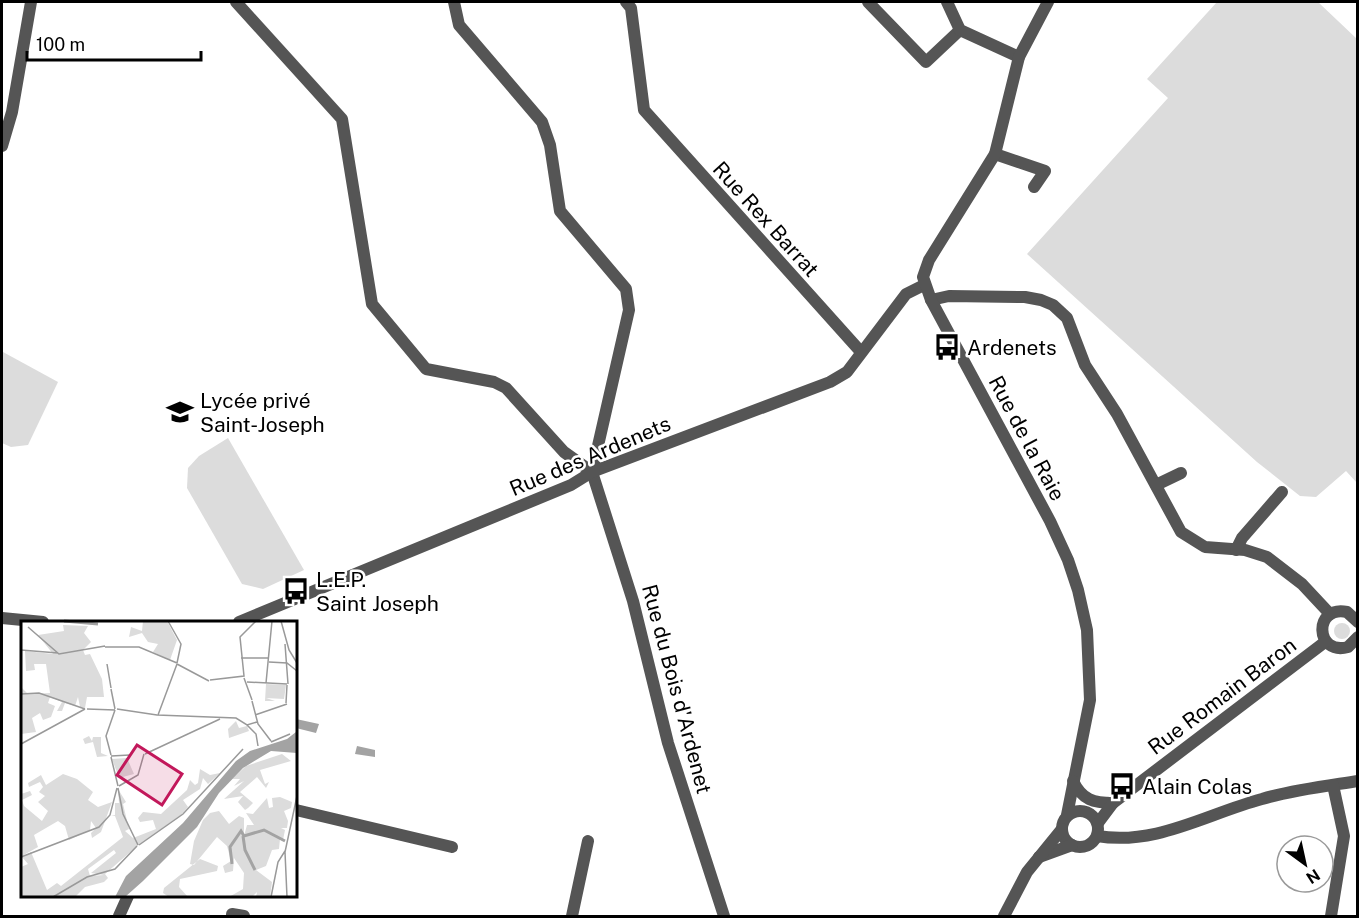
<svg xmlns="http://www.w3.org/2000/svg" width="1359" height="918" font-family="'Public Sans',sans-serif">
<rect width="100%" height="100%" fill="#fff"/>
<g fill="#dcdcdc">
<polygon points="1217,2 1318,2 1357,39 1357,483 1346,471 1316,497 1300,496 1257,462 1027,254 1168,98 1147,79"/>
<polygon points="3,352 58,382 28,445 11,447 2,443"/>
<polygon points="228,438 304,570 263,589 242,584 187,488 188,468 199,456"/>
<circle cx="1342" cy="631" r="8"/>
</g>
<g fill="#a3a3a3">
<polygon points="296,719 319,724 316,733 296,728"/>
<polygon points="357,746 375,750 375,757 355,754"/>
</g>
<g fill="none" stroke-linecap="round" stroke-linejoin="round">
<g stroke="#555" stroke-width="12">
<polyline points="236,2 342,119 372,304 426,369 494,382 506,388 564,452 592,472"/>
<polyline points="454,2 459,25 542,122 550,145 560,211 626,289 629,310 592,472 633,601 668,743 724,916"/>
<polyline points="626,2 631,8 644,110 861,352"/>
<polyline points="868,2 926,62 960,30"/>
<polyline points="947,2 960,30 1019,57"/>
<polyline points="2,146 12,112 31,2"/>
<polyline points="995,154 1045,171 1034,187"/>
<polyline points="931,300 949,296 1025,297 1041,300 1053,305 1067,318 1085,365 1117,414 1181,532 1205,547 1245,550 1267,557 1302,584 1330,614"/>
<polyline points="1156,485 1181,473"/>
<polyline points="1236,550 1242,538 1282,492"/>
<polyline points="2,618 43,622"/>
<polyline points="239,622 571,485 592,472 830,382 847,372 906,294 924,285"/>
<polyline points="296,810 452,847"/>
<path d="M1097 836C1156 846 1206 814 1262 799 1292 790 1326 786 1358 781"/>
<polyline points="119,916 128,896"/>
<polyline points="232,916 232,914 244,916"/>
<polyline points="572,916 588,841"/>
<polyline points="1331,916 1344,836 1333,785"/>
</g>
<g stroke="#555" stroke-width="12">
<polyline points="1048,2 1019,57 995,154 929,260 923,277 931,300 1050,521 1068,560 1078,590 1087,630 1090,700 1067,815"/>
<path d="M1358 622 1347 612C1313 605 1315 656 1348 647L1358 637"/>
<path d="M1073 781C1082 800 1094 803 1113 803"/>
<circle cx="1080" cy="829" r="18"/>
<polyline points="1098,823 1113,803 1325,642"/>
<polyline points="1039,857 1072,845"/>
<polyline points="1004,916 1027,872 1062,829"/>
</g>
</g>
<defs>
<symbol id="bus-bare" viewBox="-9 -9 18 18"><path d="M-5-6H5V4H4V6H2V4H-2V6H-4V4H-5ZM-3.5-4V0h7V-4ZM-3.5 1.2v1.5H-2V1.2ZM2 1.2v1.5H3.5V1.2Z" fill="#000" stroke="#fff" stroke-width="2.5" paint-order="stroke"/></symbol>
<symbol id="school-bare" viewBox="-9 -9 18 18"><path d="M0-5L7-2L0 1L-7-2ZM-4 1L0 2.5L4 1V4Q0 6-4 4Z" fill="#000" stroke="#fff" stroke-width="2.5" paint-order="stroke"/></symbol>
</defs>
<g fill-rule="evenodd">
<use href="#bus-bare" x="928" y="328" width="38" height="38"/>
<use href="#school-bare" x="161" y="393" width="38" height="38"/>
<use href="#bus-bare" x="277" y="572" width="38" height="38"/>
<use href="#bus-bare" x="1103" y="767" width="38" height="38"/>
</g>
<g text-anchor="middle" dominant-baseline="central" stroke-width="5" stroke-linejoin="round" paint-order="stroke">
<g font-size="21" fill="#000" stroke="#fff">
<text transform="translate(766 219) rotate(48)">Rue Rex Barrat</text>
<text transform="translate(1027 438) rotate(62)">Rue de la Raie</text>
<text transform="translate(590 456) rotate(-23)">Rue des Ardenets</text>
<text transform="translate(677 689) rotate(75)">Rue du Bois d'Ardenet</text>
<text transform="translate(1222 696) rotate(-37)">Rue Romain Baron</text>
</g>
<g font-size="21" fill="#000" stroke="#fff" text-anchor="start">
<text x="967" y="347">Ardenets</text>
<text x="200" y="400">Lycée privé<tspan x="200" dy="24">Saint-Joseph</tspan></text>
<text x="316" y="579">L.E.P.<tspan x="316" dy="24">Saint Joseph</tspan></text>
<text x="1142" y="786">Alain Colas</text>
</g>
</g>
<g transform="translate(21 621)">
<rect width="276" height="276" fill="#fff"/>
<path d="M122 0H146L156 19 149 39 132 31 137 23 127 21 121 12 108 16 110 6 121 10ZM42 4 67 5 63 12 70 21 62 29 64 34 69 33 81 58 83 76H66L64 87 59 86 57 76 54 85 44 82 41 90H36L41 81 29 76 27 82 34 85 30 96 22 99 19 92 11 97 15 111 0 113V66L7 73 29 72 25 43H13L14 49 5 50 4 30 32 33 17 14 43 10ZM245 63 265 64 263 78 245 77 254 80H244ZM215 100 218 107 226 105 228 110 208 117 207 108ZM68 115 71 120 72 116H80V132L87 135 76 136 72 121 64 123 62 118ZM261 133 270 140 239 149 244 163 248 161 245 167 236 156 219 171 232 182 227 187 224 189 217 181 222 175 203 178 223 160 213 165 219 158H211L225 145ZM106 137 113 153 98 157 91 138ZM179 148 189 154 199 152 187 163 182 157 179 168 162 179 167 186 160 194 115 226 84 253 87 257 83 261 64 266 54 276H0V246L7 243 1 236 10 231 26 269 36 262 40 265 102 216 94 195 90 194H94V182H98L97 168 105 181 102 183 108 208 104 210 112 217 135 208 132 199 119 201 117 197 122 191 140 193 166 169 169 159 174 164 177 162ZM93 229 95 232 70 252 83 254 69 255 67 248ZM42 153 56 158 72 171 67 179 77 186 91 181 80 211 71 217 70 212 75 207 70 200 69 209 48 219 44 205 37 200 13 214 17 226 1 235 0 173 9 170 11 174 1 179 3 185 21 200 27 190 17 181 24 175 18 171 22 166 19 161 8 166 7 162 20 154 25 164ZM259 176 271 181 270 187 263 190 267 200 266 207H260L264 209 262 219 259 218 258 228 251 229 245 245 235 249 251 261 249 276H235L236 271 231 276H208L222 268 223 252 213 237 212 250 204 252 202 245 210 240 206 225 196 216 173 244 169 243 173 220 182 199 189 192 198 190 208 203 218 195 223 197V215L226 204H233L225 192 232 193 246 177 248 187 252 186 251 177ZM179 238 197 245 196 250 159 258 158 266 167 276H148L142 272 143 267Z" fill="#dcdcdc" fill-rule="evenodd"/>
<path d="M275 111 276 132 250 130 222 147 198 172 176 206 122 260 104 276H94L105 255 162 202 215 140 229 130 266 118Z" fill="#a3a3a3"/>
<path fill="none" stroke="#a3a3a3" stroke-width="3" d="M43 0 77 3M222 215 224 229 234 249M211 243 209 226 220 210 223 215 243 209 264 220"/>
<path fill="none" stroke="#999" stroke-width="1.5" d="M147 0 160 23 156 42M260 0 268 29 276 42M7 6 38 33 84 25M264 23 267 63M84 26H118L156 42M0 29 37 32M220 37H247M248 41 266 42 276 50M86 43 90 67M156 43 188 60M223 57 231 79M189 59 223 55 219 16 235 0M226 61 266 63M245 62 251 0M90 68 94 88M0 73 18 72 64 88M231 80 237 103 250 120M265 82 266 64M66 88 94 89M96 88 136 94 215 97 226 104 236 101M137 94 156 43M234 94 266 83M226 104 235 113 237 125M250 121 269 113M0 123 64 88M124 133 199 98M90 134 85 115 94 89M90 135 109 134M90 136 97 165M98 165 117 154 123 133M97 167 102 193 117 224M118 224 162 193 222 128M0 236 78 206 89 194 96 167M32 276 66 256 94 248 116 225M250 276 257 241 264 230M266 276 264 231 276 175"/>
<path fill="#c2185b" fill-opacity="0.15" stroke="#c2185b" stroke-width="3" d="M116 124 161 153 141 184 96 154Z"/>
<rect width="276" height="276" fill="none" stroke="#000" stroke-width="3"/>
</g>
<rect width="1359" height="918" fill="none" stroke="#000000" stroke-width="6"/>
<g transform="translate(1305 864) rotate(147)"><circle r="28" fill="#ffffff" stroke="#999999" stroke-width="1.5"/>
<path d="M0-4.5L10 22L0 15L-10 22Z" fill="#000000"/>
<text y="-9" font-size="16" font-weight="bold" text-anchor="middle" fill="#000000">N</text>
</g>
<path d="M27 51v9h174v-9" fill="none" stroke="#000000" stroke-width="3"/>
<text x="36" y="51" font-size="18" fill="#000000" stroke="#ffffff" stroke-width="4.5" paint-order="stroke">100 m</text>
</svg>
